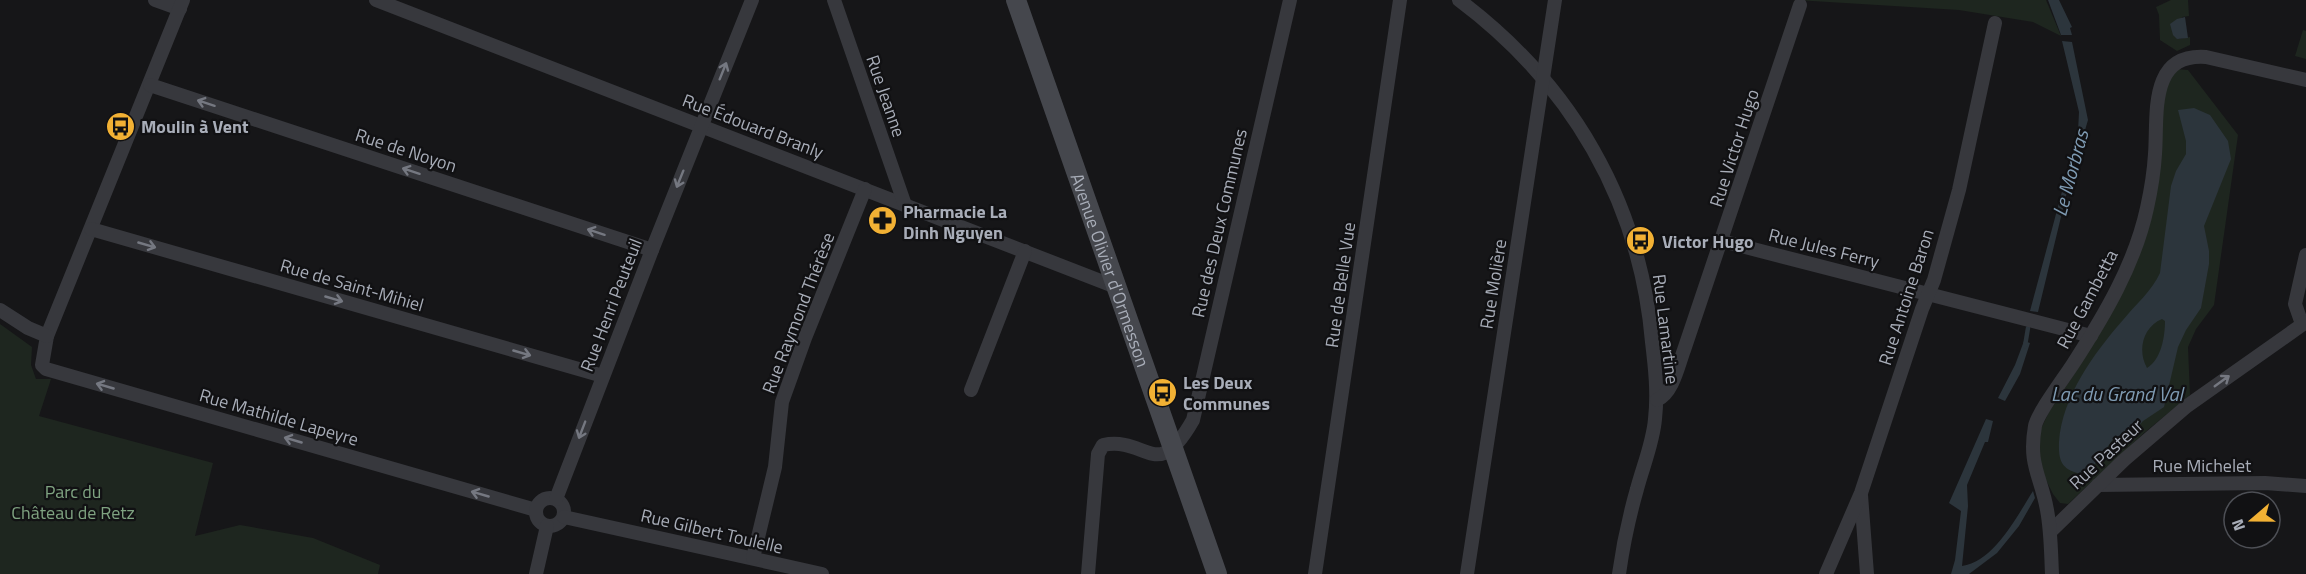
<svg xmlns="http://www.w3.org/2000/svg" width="2306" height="574" font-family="'Titillium Web',sans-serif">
<rect width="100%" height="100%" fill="#161618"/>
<g fill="#1e261f">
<polygon points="1796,0 2046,0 2061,36 2033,22 1959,10"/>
<polygon points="2171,0 2188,0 2189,16 2182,17 2179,39 2190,37 2190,45 2177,51 2160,40 2159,15 2156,7"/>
<polygon points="2303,30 2306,31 2306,59 2295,56"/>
<polygon points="2175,69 2188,70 2238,135 2214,305 2196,329 2188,347 2190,395 2144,433 2068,504 2060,503 2053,494 2044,476 2036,451 2040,431 2049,412 2079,367 2128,279 2162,96"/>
<polygon points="0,324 32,347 31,365 36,379 51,379 39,416 213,463 195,536 240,525 313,538 380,565 378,574 0,574"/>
</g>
<g fill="#2c353c" fill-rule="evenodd">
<polygon points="2048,0 2059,0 2072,27 2070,28 2072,35 2061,35"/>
<polygon points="2185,17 2188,38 2177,39 2173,35 2170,24 2177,19"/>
<polygon points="2062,41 2072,42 2088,120 2068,188 2038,312 2030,311 2078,132 2079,112"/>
<path d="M2194 108 2210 115 2228 141 2231 159 2204 226 2209 251V264L2201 308 2186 330 2178 347 2164 407 2143 421 2127 439 2114 438 2087 475C2064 471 2058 465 2059 442 2062 397 2094 353 2123 320 2135 305 2152 291 2160 273L2171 186 2176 171 2186 154V141L2178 110ZM2162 319 2165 321C2165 337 2161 360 2147 368 2137 350 2143 327 2162 319Z"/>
<polygon points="2024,341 2030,343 2020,374 2005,401 1998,398 2015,365"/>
<path d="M1986 419 1993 421 1988 442H1985L1967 485 1968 506 1962 566C1994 562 2017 516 2033 491L2035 498 2019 526 1997 553 1969 574H1951L1955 560 1961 511 1949 503Z"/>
</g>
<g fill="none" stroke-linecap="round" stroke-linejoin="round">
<polyline stroke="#2c353c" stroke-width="4.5" points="2025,346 2028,328"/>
<g stroke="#37383d" stroke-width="14">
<polyline points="155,0 180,9"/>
<polyline points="183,0 47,336 42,365 46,369 53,371 536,510"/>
<polyline points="376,0 1116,287"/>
<polyline points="834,0 905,205"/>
<path d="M1459 0C1571 84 1640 201 1652 342 1655 367 1658 393 1655 419 1653 443 1643 466 1637 489 1629 517 1623 545 1619 574"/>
<polyline points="150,85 652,250"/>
<polyline points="91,229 603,376"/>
<polyline points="1722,241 2091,336"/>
<polyline points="0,310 28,328 47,336"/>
<polyline points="2302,324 2295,304 2306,255"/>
<polyline points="971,390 1025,251"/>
<path d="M1657 400C1673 393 1678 366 1684 350L1800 5"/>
<polyline points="2098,485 2265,483 2306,486"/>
<polyline points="1861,495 1867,574"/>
<circle cx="550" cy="512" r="14"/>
<polyline points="556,499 652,250 752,0"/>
<polyline points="564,517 822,574"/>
<polyline points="2051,531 2124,460 2187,406 2306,322"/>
<polyline points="753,558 775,467 782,402 805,338 865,189"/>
<polyline points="536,574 547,526"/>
<path d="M1088 574 1098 454 1103 445C1148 436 1156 485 1193 420L1290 0"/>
<polyline points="1315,574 1400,0"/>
<polyline points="1467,574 1555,0"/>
<polyline points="1826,574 1861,493 1922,309 1934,280 1959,190 1995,23"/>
<path d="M2052 574C2051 553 2051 531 2047 510 2041 476 2028 465 2035 426 2038 412 2064 378 2073 364 2104 316 2135 264 2147 208 2151 190 2154 171 2155 154 2158 115 2148 53 2206 57L2306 80"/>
</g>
<path stroke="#45474d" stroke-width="20" id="s1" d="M1016 0 1217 574"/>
</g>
<defs><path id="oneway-shaft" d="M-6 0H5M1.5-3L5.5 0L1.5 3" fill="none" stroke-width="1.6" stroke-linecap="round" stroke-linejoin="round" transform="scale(1.5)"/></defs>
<g stroke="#757881">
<use href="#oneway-shaft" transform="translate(723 71) rotate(-68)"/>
<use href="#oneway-shaft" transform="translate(206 103) rotate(-162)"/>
<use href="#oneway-shaft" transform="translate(411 171) rotate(-162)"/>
<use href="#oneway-shaft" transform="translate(680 179) rotate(112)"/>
<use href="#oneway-shaft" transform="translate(596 232) rotate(-162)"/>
<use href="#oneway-shaft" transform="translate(147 245) rotate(16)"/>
<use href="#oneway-shaft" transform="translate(334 299) rotate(16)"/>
<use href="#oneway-shaft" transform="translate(522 353) rotate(16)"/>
<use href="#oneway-shaft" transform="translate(2222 381) rotate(-36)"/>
<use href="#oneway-shaft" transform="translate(105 386) rotate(-164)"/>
<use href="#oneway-shaft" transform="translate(582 430) rotate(111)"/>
<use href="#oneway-shaft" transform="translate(293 440) rotate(-164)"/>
<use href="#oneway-shaft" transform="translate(480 494) rotate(-164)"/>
</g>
<defs>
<symbol id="bus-disc" viewBox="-11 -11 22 22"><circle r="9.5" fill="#f2b134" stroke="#111113"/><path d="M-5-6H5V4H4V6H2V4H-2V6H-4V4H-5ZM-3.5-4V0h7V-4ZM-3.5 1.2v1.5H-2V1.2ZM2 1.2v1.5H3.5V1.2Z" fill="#111"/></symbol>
<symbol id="pharmacy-disc" viewBox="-11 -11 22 22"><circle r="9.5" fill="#f2b134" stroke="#111113"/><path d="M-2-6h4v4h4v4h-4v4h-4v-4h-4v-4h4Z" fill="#111"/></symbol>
</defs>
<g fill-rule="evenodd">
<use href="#bus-disc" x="104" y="110" width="33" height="33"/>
<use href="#pharmacy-disc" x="866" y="204" width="33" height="33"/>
<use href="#bus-disc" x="1624" y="224" width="33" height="33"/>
<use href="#bus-disc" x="1146" y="376" width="33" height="33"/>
</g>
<g text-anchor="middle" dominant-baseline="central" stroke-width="4.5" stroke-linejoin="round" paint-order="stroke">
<g font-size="18" fill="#a8adb8" stroke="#111113">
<text transform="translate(886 96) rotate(71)">Rue Jeanne</text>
<text transform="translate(753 126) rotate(21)">Rue Édouard Branly</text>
<text transform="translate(1734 148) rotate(-72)">Rue Victor Hugo</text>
<text transform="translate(406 150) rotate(18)">Rue de Noyon</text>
<text transform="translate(1219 223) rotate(-77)">Rue des Deux Communes</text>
<text transform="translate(1824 248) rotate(14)">Rue Jules Ferry</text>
<text stroke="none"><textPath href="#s1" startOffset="286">Avenue Olivier d'Ormesson</textPath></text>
<text transform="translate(1493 284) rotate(-81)">Rue Molière</text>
<text transform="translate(352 285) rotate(16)">Rue de Saint-Mihiel</text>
<text transform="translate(1340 285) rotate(-82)">Rue de Belle Vue</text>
<text transform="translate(1906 297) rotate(-72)">Rue Antoine Baron</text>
<text transform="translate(2087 299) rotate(-62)">Rue Gambetta</text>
<text transform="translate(611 305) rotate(-69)">Rue Henri Peuteuil</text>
<text transform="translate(798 313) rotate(-69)">Rue Raymond Thérèse</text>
<text transform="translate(1666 329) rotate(83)">Rue Lamartine</text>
<text transform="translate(279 417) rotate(16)">Rue Mathilde Lapeyre</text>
<text transform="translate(2106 454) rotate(-43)">Rue Pasteur</text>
<text x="2202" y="465">Rue Michelet</text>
<text transform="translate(712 531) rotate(13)">Rue Gilbert Toulelle</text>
</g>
<g font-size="18" font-weight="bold" fill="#a8adb8" stroke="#111113" text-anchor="start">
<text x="141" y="126">Moulin à Vent</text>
<text x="903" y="211">Pharmacie La<tspan x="903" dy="21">Dinh Nguyen</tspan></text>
<text x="1662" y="241">Victor Hugo</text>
<text x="1183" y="382">Les Deux<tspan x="1183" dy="21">Communes</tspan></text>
</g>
<g font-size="18" fill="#7fa381" stroke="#111113">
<text x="73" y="491">Parc du<tspan x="73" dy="21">Château de Retz</tspan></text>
</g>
<g font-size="20" font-style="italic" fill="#7f9bb3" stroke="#111113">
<text transform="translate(2070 173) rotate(-75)">Le Morbras</text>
<text x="2117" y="393">Lac du Grand Val</text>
</g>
</g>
<g transform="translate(2252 520) rotate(250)"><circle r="28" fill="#111113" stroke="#4d4f55" stroke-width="1.5"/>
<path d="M0-4.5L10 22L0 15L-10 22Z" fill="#f2b134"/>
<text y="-9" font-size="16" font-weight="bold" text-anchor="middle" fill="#a8adb8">N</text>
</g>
</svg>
